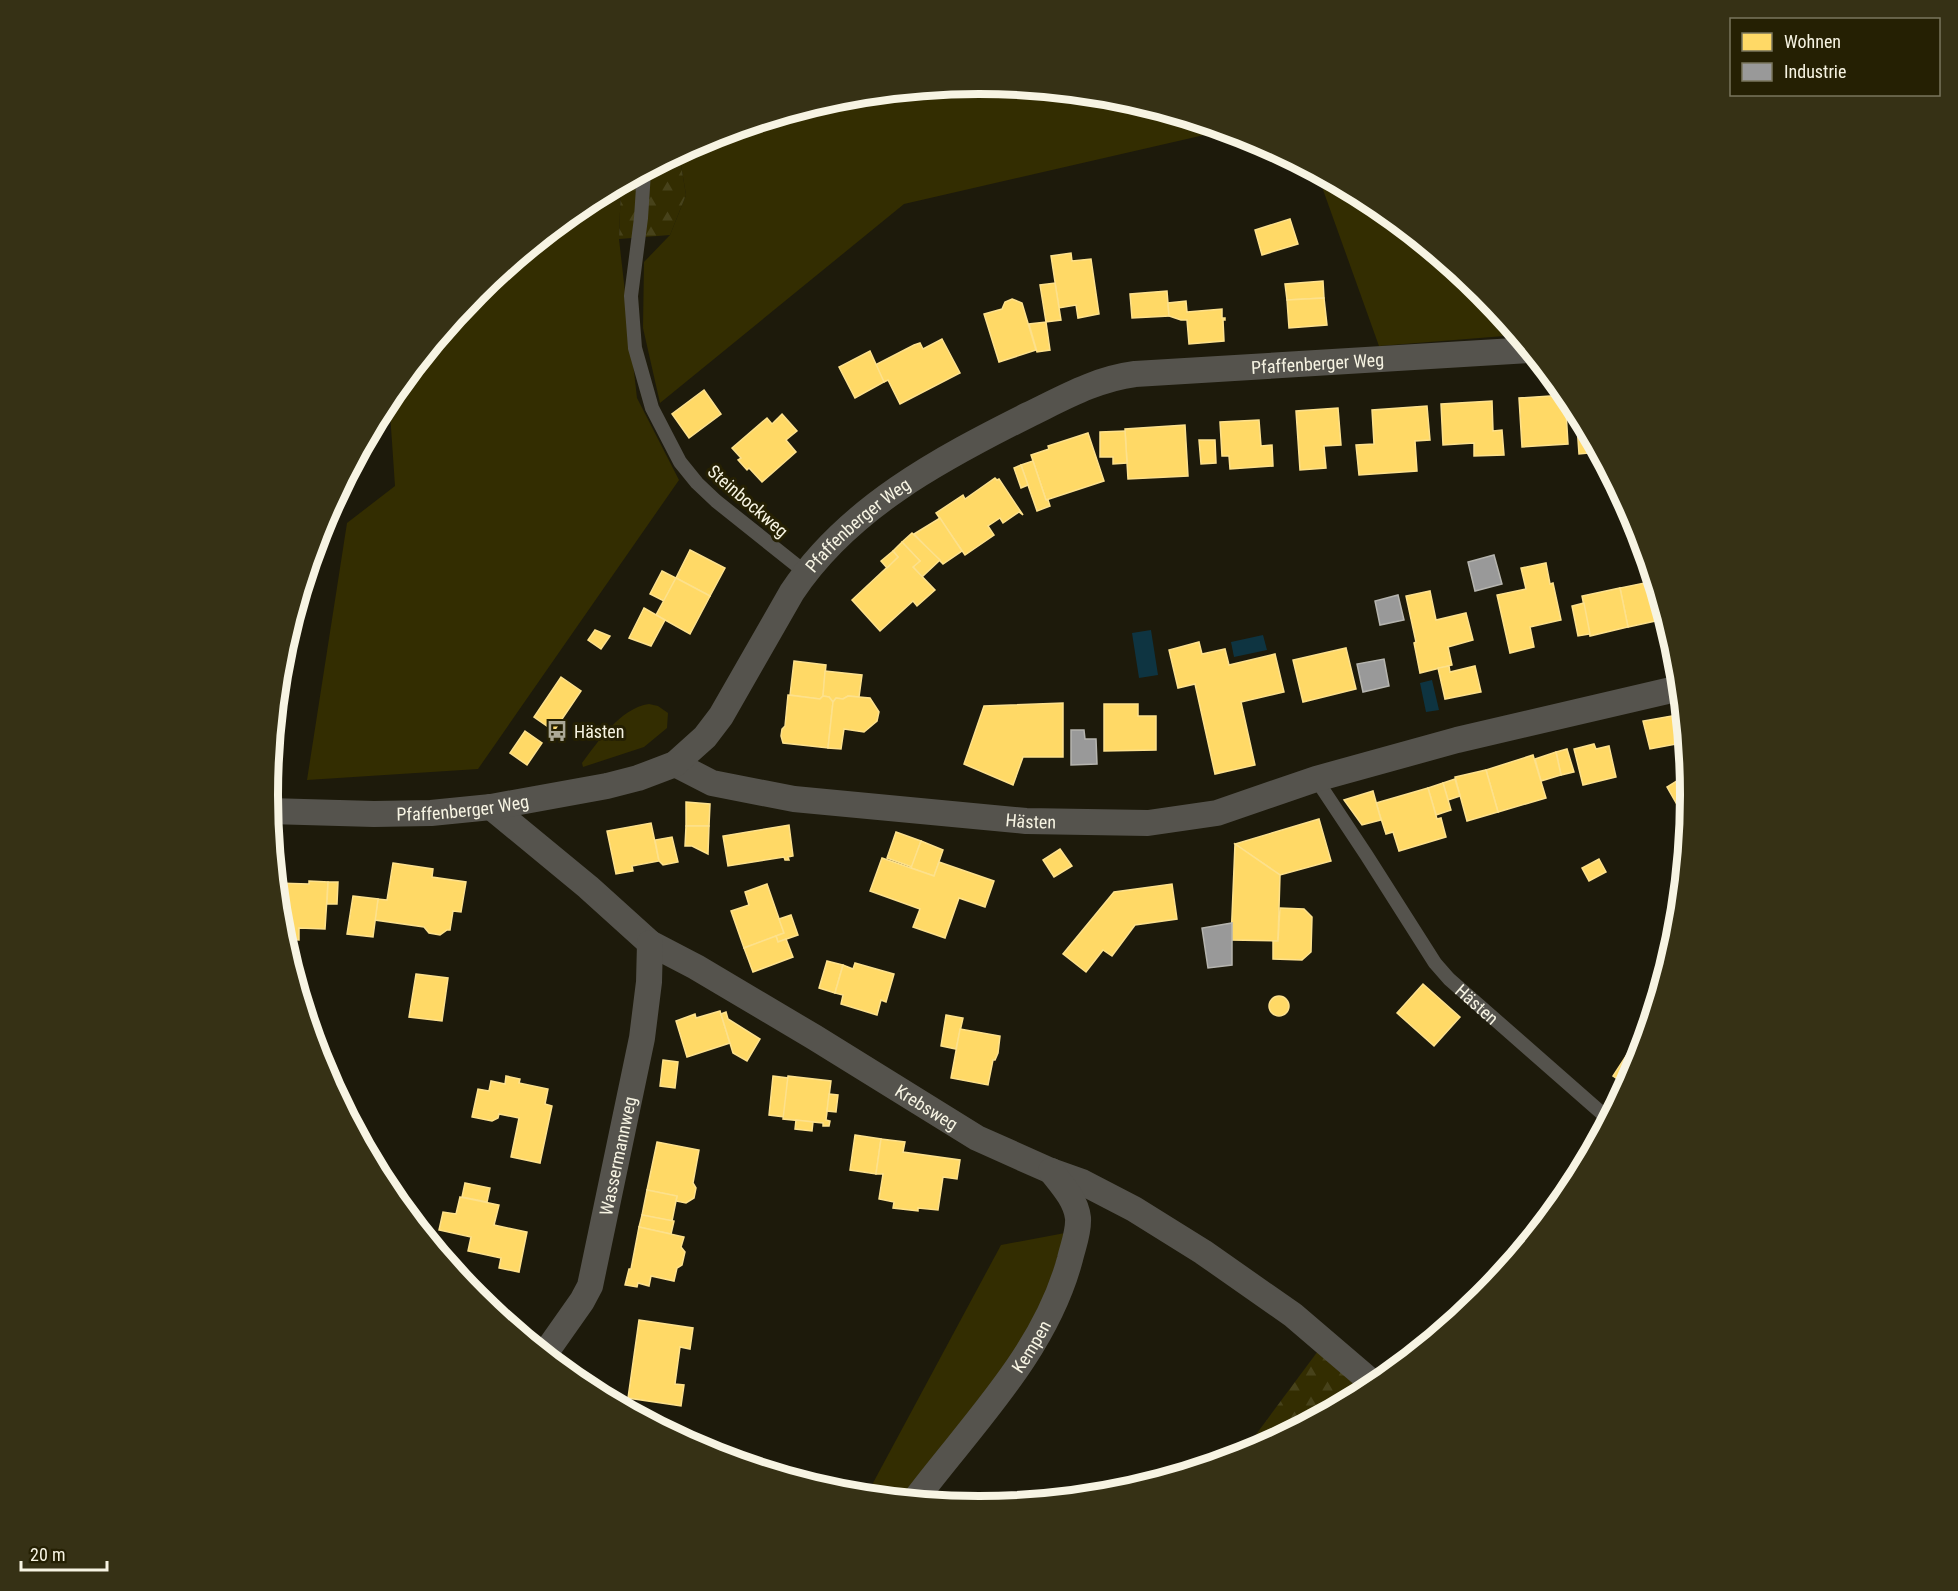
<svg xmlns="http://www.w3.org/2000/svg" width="1958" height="1591" font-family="'Roboto Condensed',sans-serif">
<defs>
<pattern id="forest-firs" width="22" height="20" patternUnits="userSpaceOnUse" patternTransform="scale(1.5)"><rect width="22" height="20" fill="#332d01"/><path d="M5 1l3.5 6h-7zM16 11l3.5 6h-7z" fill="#47421a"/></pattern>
</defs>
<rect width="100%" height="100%" fill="#1d1a0b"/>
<g fill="#332d01">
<polygon points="979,84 1118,98 1226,130 904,204 660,403 643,328 644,262 670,235 686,195 679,153 707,138 841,98"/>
<polygon points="1317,173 1375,204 1482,293 1517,335 1379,346"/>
<polygon points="621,184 619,239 637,398 679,480 478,769 307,780 347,523 395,486 389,398 476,292 584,204"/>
<path d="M649 704 658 706 668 713 667 728 644 747 583 767 582 763C598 742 620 708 649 704Z"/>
<polygon points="1065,1233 1048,1288 1023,1347 902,1499 866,1496 1001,1245"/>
</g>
<g fill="url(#forest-firs)">
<polygon points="679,153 686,195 670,235 619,239 621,184"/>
<polygon points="1318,1351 1364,1393 1251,1453 1240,1456"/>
</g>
<g fill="#0e3441">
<polygon points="1151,630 1158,675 1139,678 1132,633"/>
<polygon points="1263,635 1267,650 1234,657 1231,642"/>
<polygon points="1432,680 1439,710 1426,712 1420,683"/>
</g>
<g fill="#ffd966" stroke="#fde18c" stroke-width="1.5">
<polygon points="1290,219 1298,244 1262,255 1255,230"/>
<polygon points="1071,253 1072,261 1091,259 1099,314 1078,318 1076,305 1059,308 1051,256"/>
<polygon points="1323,281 1324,298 1287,300 1285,284"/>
<polygon points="1055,283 1061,320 1046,322 1040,285"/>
<polygon points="1167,291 1169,316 1132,318 1130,294"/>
<polygon points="1324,298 1327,325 1289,328 1287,300"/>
<polygon points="1012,299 1022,303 1036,350 999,362 984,314 1002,309 1005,302"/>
<polygon points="1186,301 1187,312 1222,309 1222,318 1225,318 1225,320 1223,320 1224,341 1189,344 1187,320 1181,320 1169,316 1168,303"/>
<polygon points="1046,322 1050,350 1037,352 1029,324"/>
<polygon points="942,339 960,373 900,404 888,380 884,382 875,365 914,345 920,343 923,349"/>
<polygon points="870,351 884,382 855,398 839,367"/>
<polygon points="704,390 721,414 689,438 672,414"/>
<polygon points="1565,395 1568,444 1522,447 1519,398"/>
<polygon points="1492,401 1493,431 1502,430 1504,455 1474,456 1474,443 1443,445 1441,404"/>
<polygon points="1427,406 1430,440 1415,441 1417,471 1359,475 1356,445 1374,444 1372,410"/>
<polygon points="1338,408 1341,445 1324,446 1326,468 1300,470 1296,411"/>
<polygon points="1576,411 1598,452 1579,454"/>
<polygon points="782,414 797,431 786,440 796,452 762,482 749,468 747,470 738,460 741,458 732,448 767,418 772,424"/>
<polygon points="1259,420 1261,446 1272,445 1273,466 1230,469 1229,456 1222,456 1220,422"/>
<polygon points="1185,425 1188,476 1128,479 1125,429"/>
<polygon points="1125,431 1127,463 1113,464 1113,457 1100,457 1100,432"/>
<polygon points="1088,433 1104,481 1046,500 1031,455 1049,449 1048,446"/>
<polygon points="1199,440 1215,440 1216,463 1201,464"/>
<polygon points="1033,461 1046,500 1048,500 1050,506 1037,511 1021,465"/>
<polygon points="1021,465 1028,485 1021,488 1014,468"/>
<polygon points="995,478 997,480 999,479 1023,515 1019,512 1003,523 1000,518 988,526 994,535 965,555 936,513 963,495 965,499"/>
<polygon points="940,518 962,551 943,564 914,534"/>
<polygon points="912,533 940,560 922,577 913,567 920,561 902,542"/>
<polygon points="902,542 920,561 913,567 935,590 917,606 913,601 880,631 852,600 898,557 893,551"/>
<polygon points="690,550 725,568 710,596 676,578"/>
<polygon points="893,551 898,557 887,568 881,561"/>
<polygon points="1546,563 1550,584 1553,583 1561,620 1530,627 1534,647 1510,653 1497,595 1526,589 1521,568"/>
<polygon points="662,571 676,578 664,601 650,594"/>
<polygon points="676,578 710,596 690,634 656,615"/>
<polygon points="1654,581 1665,619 1628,627 1620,588"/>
<polygon points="1620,588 1628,627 1590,636 1582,596"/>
<polygon points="1430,591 1436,620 1466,613 1473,640 1448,647 1452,665 1420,673 1414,643 1416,642 1406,596"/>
<polygon points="1584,603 1590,634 1578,636 1572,606"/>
<polygon points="644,608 665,620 651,646 629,638"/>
<polygon points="595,630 610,636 601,649 588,640"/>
<polygon points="1199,642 1202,654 1225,649 1229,665 1275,654 1284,692 1241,702 1255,765 1215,774 1195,684 1178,688 1169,650"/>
<polygon points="1346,648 1356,689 1303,702 1293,660"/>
<polygon points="794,661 826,665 823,696 820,699 790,695"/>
<polygon points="1449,666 1450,672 1475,666 1481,692 1445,699 1438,668"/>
<polygon points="825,671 862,675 859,697 848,696 843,699 836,698 833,702 829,697 823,696"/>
<polygon points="561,677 581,691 554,731 534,717"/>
<polygon points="788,695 820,699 823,696 829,697 833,702 828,748 783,743 781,736 782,729 785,726"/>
<polygon points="848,696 870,698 879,712 877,721 864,732 844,729 841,749 828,748 833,702 836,698 843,699"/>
<polygon points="1063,703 1063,757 1023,757 1013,785 964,764 984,706"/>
<polygon points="1104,704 1138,704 1138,716 1156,716 1156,750 1104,751"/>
<polygon points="1677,715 1682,743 1650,749 1643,721"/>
<polygon points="525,731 542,743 527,765 510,753"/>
<polygon points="1594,744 1596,749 1609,746 1616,777 1583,785 1574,749"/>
<polygon points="1567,749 1574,772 1561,775 1556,752"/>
<polygon points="1556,752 1561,775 1541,781 1535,759"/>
<polygon points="1533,755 1546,798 1498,812 1486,770"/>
<polygon points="1486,770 1498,812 1467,821 1455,777"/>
<polygon points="1688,774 1690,796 1689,812 1683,815 1667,787"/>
<polygon points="1455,779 1460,796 1448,800 1443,783"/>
<polygon points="1443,783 1451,810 1436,815 1428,788"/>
<polygon points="1428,788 1437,819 1441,818 1446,837 1399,851 1393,832 1386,834 1376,803"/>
<polygon points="1373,791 1381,820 1362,825 1344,800"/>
<polygon points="686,802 710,804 709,826 686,826"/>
<polygon points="1319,819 1331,861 1280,875 1235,844"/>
<polygon points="651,823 659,861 632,866 633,871 616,874 607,831"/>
<polygon points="789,825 793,856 788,857 789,860 785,860 784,857 728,866 723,836"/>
<polygon points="686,826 709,826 708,854 692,846 685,846"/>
<polygon points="896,832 921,841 912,867 887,858"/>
<polygon points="672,837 678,862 663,865 659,861 655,840"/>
<polygon points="921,841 943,850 934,876 911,868"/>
<polygon points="1235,844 1280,875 1278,941 1231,940"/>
<polygon points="1060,849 1072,866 1054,877 1043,860"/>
<polygon points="882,858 934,876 939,862 994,881 985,907 959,898 945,938 913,927 920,909 870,891"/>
<polygon points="1599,859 1606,872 1589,881 1582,868"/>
<polygon points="393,863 433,869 432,877 466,882 461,912 453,911 450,930 447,930 440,935 429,933 424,927 375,920 378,899 387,900"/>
<polygon points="309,881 328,882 325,929 299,928 299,940 283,939 277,883 309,884"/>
<polygon points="328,882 338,882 337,904 327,904"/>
<polygon points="767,884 784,933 744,948 731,911 749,905 745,892"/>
<polygon points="1172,884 1177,919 1135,925 1112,956 1103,950 1086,972 1063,954 1114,892"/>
<polygon points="353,896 378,899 373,937 347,934"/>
<polygon points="1280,908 1304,909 1312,917 1311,952 1302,960 1273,959 1273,941 1278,941"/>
<polygon points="791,915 798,935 778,942 776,936 784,933 779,919"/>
<polygon points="776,936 778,942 786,939 793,957 753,972 744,948"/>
<polygon points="827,961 843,965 835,993 819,988"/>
<polygon points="855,963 894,974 886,1002 881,1000 877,1015 841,1004 843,995 835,993 843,965 853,969"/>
<polygon points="416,974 448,978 442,1021 409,1017"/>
<polygon points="1423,984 1460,1017 1434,1046 1397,1013"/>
<circle cx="1279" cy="1006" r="10"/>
<polygon points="720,1011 730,1043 687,1057 676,1021 695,1014 696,1018"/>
<polygon points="726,1012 728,1019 760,1039 747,1061 733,1053 721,1014"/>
<polygon points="946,1015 963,1018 956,1049 941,1046"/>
<polygon points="960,1029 1000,1036 998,1053 995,1060 993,1060 988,1085 951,1078"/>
<polygon points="1641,1033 1646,1036 1636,1068 1628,1084 1625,1084 1613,1076"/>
<polygon points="663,1060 678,1062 675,1088 660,1086"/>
<polygon points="506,1076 520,1079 519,1083 548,1089 545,1104 552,1106 540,1163 511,1157 519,1118 499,1114 498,1118 492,1121 472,1117 478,1089 489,1091 491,1081 505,1084"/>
<polygon points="773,1076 788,1078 784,1117 769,1115"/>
<polygon points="788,1076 831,1081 826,1120 830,1121 829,1126 823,1126 823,1123 783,1119"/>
<polygon points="829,1094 838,1095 836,1112 827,1111"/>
<polygon points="796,1120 813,1122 812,1131 795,1129"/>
<polygon points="855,1135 881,1139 876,1174 850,1170"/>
<polygon points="881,1139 905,1142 903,1152 960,1160 957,1179 943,1177 938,1210 918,1208 918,1211 893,1208 894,1202 879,1199 883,1174 876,1174"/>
<polygon points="657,1142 699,1150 693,1183 696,1188 694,1198 686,1203 676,1201 677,1196 647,1190"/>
<polygon points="465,1183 490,1188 487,1202 462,1197"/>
<polygon points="647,1190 677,1196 672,1221 642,1215"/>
<polygon points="460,1197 499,1205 494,1225 527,1232 519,1272 499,1268 501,1258 468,1251 471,1237 439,1230 443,1212 456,1214"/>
<polygon points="642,1215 674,1221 671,1234 639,1227"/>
<polygon points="639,1227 684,1237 681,1247 685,1252 682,1265 677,1268 674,1281 651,1276 649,1286 638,1283 637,1287 625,1285 629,1269 631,1269"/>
<polygon points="639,1320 693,1328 690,1349 680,1347 675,1384 684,1385 681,1406 628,1398"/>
<polygon points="591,1391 616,1395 615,1404"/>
</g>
<g fill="#999" stroke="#b5b4af" stroke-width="1.5">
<polygon points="1494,555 1502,584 1475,591 1468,562"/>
<polygon points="1398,595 1404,620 1380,625 1375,601"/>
<polygon points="1384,659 1389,686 1363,692 1357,664"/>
<polygon points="1071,730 1084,730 1085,739 1096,739 1097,764 1071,765"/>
<polygon points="1232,923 1232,965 1208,968 1202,928"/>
</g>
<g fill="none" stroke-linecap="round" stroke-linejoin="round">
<g stroke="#55534d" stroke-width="14">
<polyline points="644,172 641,218 631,296 635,348 652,408 680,462 697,483 716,501 805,572"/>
<path id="s1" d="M1316 779 1367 856 1435 963 1449 979 1605 1116"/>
</g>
<g stroke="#55534d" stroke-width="26">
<path id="s2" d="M675 764 712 783 794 799 1026 821 1148 823 1217 813 1316 779 1457 740 1680 688"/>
<path id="s3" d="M491 807 588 887 650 943 696 967 814 1037 977 1138 1051 1171 1082 1182 1134 1209 1203 1252 1293 1315 1376 1386"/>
<path id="s4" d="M269 811 374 814 431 813 491 807 607 786 638 778 675 764 705 737 721 716 792 592C848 508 940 459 1028 415 1063 398 1096 379 1135 374L1529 350"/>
<path id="s5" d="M544 1355 582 1301 590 1286 642 1038 649 982 650 943"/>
<path id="s6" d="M914 1501C971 1425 1045 1353 1070 1259 1073 1246 1079 1232 1078 1218 1076 1200 1062 1185 1051 1171"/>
</g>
</g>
<defs>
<symbol id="bus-bare" viewBox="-9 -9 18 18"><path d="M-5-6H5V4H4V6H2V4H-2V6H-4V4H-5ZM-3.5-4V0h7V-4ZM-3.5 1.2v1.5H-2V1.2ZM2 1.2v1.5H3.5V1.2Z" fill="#aba897" stroke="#252003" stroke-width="2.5" paint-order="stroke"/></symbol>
</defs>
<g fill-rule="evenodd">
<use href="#bus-bare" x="542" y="716" width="30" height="30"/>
</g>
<g text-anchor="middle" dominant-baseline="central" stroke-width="6" stroke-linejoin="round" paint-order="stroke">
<g font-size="18" fill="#f7f4e3" stroke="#252003">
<text stroke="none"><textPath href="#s4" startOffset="1218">Pfaffenberger Weg</textPath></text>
<text transform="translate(748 501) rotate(41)">Steinbockweg</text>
<text stroke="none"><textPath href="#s4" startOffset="716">Pfaffenberger Weg</textPath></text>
<text stroke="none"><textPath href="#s4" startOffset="194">Pfaffenberger Weg</textPath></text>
<text stroke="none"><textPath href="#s2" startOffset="363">Hästen</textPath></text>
<text stroke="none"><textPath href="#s1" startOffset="278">Hästen</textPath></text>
<text stroke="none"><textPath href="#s3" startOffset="531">Krebsweg</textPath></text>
<text stroke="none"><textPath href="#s5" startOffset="216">Wassermannweg</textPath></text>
<text stroke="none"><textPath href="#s6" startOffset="194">Kempen</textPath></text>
</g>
<g font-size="18" fill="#f7f4e3" stroke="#252003" text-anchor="start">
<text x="574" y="731">Hästen</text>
</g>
</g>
<path d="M0 0H1958V1591H0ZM278 795a701 701 0 1 1 1402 0a701 701 0 1 1-1402 0Z" fill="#363115" fill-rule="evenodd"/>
<path fill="none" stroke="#f7f4e3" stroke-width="8" d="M278 795a701 701 0 1 1 1402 0a701 701 0 1 1-1402 0Z"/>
<rect x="1730" y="18" width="210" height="78" fill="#252003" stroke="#79755d" stroke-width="1.5"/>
<rect x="1742" y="33" width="30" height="18" fill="#ffd966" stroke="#79755d" stroke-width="1.5"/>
<text x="1784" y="48" font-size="18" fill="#f7f4e3">Wohnen</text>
<rect x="1742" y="63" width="30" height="18" fill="#999999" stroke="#79755d" stroke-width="1.5"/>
<text x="1784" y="78" font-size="18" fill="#f7f4e3">Industrie</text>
<path d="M21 1561v9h86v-9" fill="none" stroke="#f7f4e3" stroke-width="3"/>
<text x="30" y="1561" font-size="18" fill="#f7f4e3" stroke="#252003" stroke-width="4.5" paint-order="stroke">20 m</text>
</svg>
